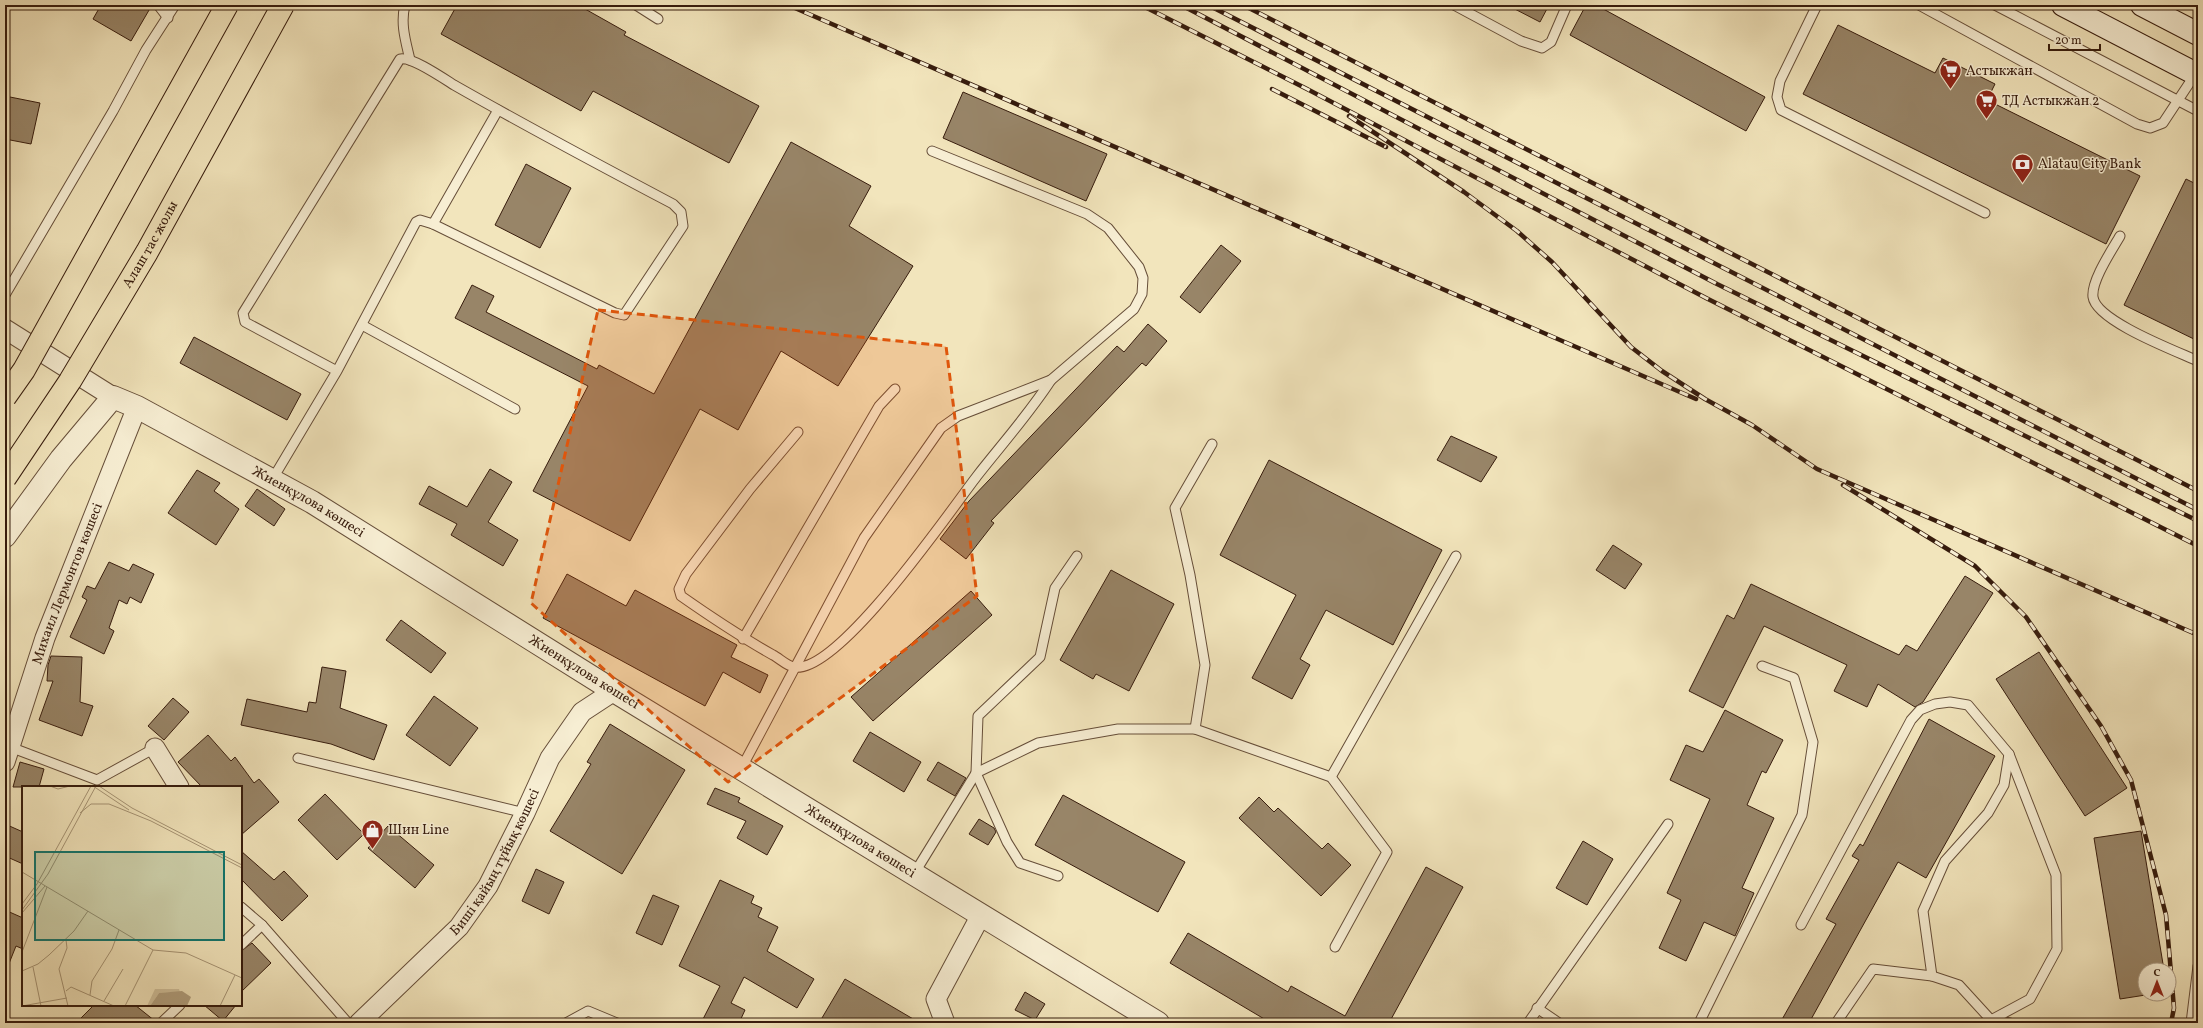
<svg xmlns="http://www.w3.org/2000/svg" width="2203" height="1028" font-family="Vollkorn,serif">
<rect width="100%" height="100%" fill="#f2e5bc"/>
<filter id="stains"><feTurbulence type="fractalNoise" baseFrequency=".005" numOctaves="4"/><feColorMatrix values="0 0 0 0 .2 0 0 0 0 .09 0 0 0 0 .02 0 0 0 .5 -.17"/></filter>
<radialGradient id="worn" r=".72"><stop offset=".6" stop-color="#630" stop-opacity="0"/><stop offset="1" stop-color="#630" stop-opacity=".3"/></radialGradient>
<g fill="#988568" stroke="#371c0d">
<polygon points="101,5 152,5 131,41 93,19"/>
<polygon points="457,5 578,5 626,32 624,35 759,106 729,163 593,91 581,111 441,34"/>
<polygon points="1507,5 1549,5 1540,22"/>
<polygon points="1586,5 1596,5 1765,97 1746,131 1570,35"/>
<polygon points="1838,25 1935,73 1943,58 1995,84 1987,100 2140,176 2106,244 1803,94"/>
<polygon points="963,92 1107,154 1086,201 943,138"/>
<polygon points="5,96 40,103 31,144 5,139"/>
<polygon points="791,142 871,186 849,226 913,266 838,386 781,351 738,430 700,409 630,541 533,491 588,386 455,318 472,285 494,296 486,312 597,369 599,365 654,394"/>
<polygon points="526,164 571,188 540,248 495,225"/>
<polygon points="2186,179 2198,185 2198,341 2124,305"/>
<polygon points="1221,245 1241,261 1200,313 1180,297"/>
<polygon points="1148,324 1167,341 1146,366 1142,363 991,521 994,523 966,559 940,539 969,501 1117,346 1124,352"/>
<polygon points="194,337 301,394 287,420 180,363"/>
<polygon points="1451,436 1497,457 1481,482 1437,460"/>
<polygon points="1269,460 1442,550 1393,645 1326,610 1300,659 1310,665 1292,699 1252,678 1296,595 1220,555"/>
<polygon points="490,469 512,482 488,522 518,540 503,566 451,535 457,524 419,504 429,486 467,507"/>
<polygon points="197,470 220,483 214,491 239,509 216,545 168,513"/>
<polygon points="257,489 285,509 274,526 245,506"/>
<polygon points="1613,545 1642,564 1625,589 1596,570"/>
<polygon points="109,562 129,571 133,564 154,574 141,603 130,597 127,604 119,600 109,628 114,631 104,654 70,637 87,600 82,597 87,586 95,589"/>
<polygon points="1111,570 1174,604 1129,691 1096,674 1093,679 1060,660"/>
<polygon points="567,574 626,606 635,590 737,645 731,657 768,675 760,693 723,672 705,706 543,618"/>
<polygon points="1965,576 1993,593 1923,702 1915,707 1878,684 1867,707 1834,691 1847,665 1764,626 1723,708 1689,691 1727,615 1734,619 1751,584 1899,655 1906,645 1917,651"/>
<polygon points="971,591 992,615 873,721 851,697"/>
<polygon points="401,620 446,653 431,673 386,640"/>
<polygon points="2039,652 2127,788 2085,816 1996,679"/>
<polygon points="51,656 82,657 80,702 93,706 82,736 39,720 53,681 47,681 48,665"/>
<polygon points="322,667 346,671 340,708 387,725 374,760 331,744 241,725 247,699 307,712 309,702 316,703"/>
<polygon points="434,696 478,728 450,766 406,735"/>
<polygon points="173,698 189,712 164,740 148,726"/>
<polygon points="1725,710 1783,740 1766,773 1762,771 1747,805 1774,818 1742,888 1754,893 1735,936 1704,922 1686,961 1659,948 1681,900 1667,893 1710,799 1670,780 1686,745 1703,752"/>
<polygon points="1929,719 1995,756 1926,878 1898,862 1809,1023 1780,1023 1836,924 1826,919 1859,860 1852,856 1860,844 1863,846"/>
<polygon points="610,724 685,770 622,874 550,831 591,764 587,762"/>
<polygon points="870,732 921,762 904,792 853,761"/>
<polygon points="208,735 231,761 235,757 254,783 259,779 279,802 241,835 241,787 202,787 178,762"/>
<polygon points="20,762 44,769 39,787 13,787"/>
<polygon points="938,762 966,778 955,796 927,780"/>
<polygon points="715,788 740,798 738,802 783,826 767,855 737,838 746,821 707,804"/>
<polygon points="325,794 364,834 337,860 298,820"/>
<polygon points="1063,795 1185,862 1158,912 1035,845"/>
<polygon points="1259,797 1274,812 1278,808 1322,849 1328,843 1351,865 1321,896 1239,818"/>
<polygon points="979,819 994,828 996,832 988,845 969,834"/>
<polygon points="5,824 23,832 23,864 5,856"/>
<polygon points="388,826 434,865 415,888 368,848"/>
<polygon points="2141,831 2164,970 2145,970 2145,994 2152,994 2120,999 2094,838"/>
<polygon points="1583,841 1613,859 1587,905 1556,888"/>
<polygon points="241,851 274,880 284,871 308,896 282,921 241,879"/>
<polygon points="1426,867 1463,887 1389,1023 1271,1023 1170,963 1188,933 1288,992 1291,986 1345,1016"/>
<polygon points="536,869 564,882 549,914 522,901"/>
<polygon points="720,880 754,896 751,903 762,908 758,917 778,927 767,951 814,979 797,1008 744,977 731,1003 745,1010 739,1023 701,1023 720,986 679,966"/>
<polygon points="653,895 679,906 662,945 636,933"/>
<polygon points="5,910 23,918 23,949 16,946 6,971"/>
<polygon points="252,943 271,963 241,992 241,951"/>
<polygon points="845,979 920,1023 819,1023"/>
<polygon points="1025,992 1045,1004 1035,1020 1015,1010"/>
<polygon points="94,1005 135,1005 155,1021 155,1023 76,1023"/>
<polygon points="204,1005 236,1005 223,1021"/>
</g>
<g fill="none" stroke-linecap="round" stroke-linejoin="round">
<defs>
<g id="service">
<polyline points="158,5 168,18"/>
<path d="M405 5C400 24 406 42 410 60"/>
<polyline points="636,5 658,19"/>
<polyline points="1454,5 1521,41 1542,48 1551,42 1567,5"/>
<polyline points="1817,5 1780,81 1777,97 1781,110 1985,213"/>
<polyline points="1919,5 2137,124 2150,128 2163,123 2196,73"/>
<polyline points="1995,5 2198,111"/>
<polyline points="433,224 498,110"/>
<path d="M2120 236C2112 250 2091 281 2093 297 2096 321 2176 351 2198 361"/>
<polyline points="5,295 113,111 146,50 175,5"/>
<polyline points="362,325 515,409"/>
<path d="M798 432 750 489 686 574 679 589 681 596C711 617 741 637 773 655 779 658 787 666 794 667 838 675 950 511 977 476 1002 444 1029 414 1051 380"/>
<path d="M272 480 337 371 416 222 420 220 433 224 615 313 624 315 683 226 681 212 673 204C599 165 526 126 454 85 443 78 411 56 400 59L243 313 245 322 337 371"/>
<polyline points="743,639 879,406 895,389"/>
<polyline points="1195,729 1205,665 1190,575 1175,508 1212,444"/>
<polyline points="10,747 97,780 155,748"/>
<polyline points="298,758 525,813"/>
<polyline points="741,769 864,538 941,428 958,416 1051,380 1134,309 1142,294 1143,278 1139,267 1108,228 1087,214 932,151"/>
<polyline points="1331,777 1387,852 1335,947"/>
<polyline points="914,874 976,773 1038,743 1118,729 1195,729 1331,777 1456,556"/>
<polyline points="1058,876 1020,863 1007,842 976,773 978,716 1040,657 1055,588 1077,556"/>
<polyline points="241,907 262,925"/>
<polyline points="1801,925 1911,720 1920,710 1935,704 1950,702 1968,705 2009,754 2056,875 2057,949 2030,999 1991,1020 1989,1023"/>
<polyline points="241,945 262,925 348,1023"/>
<polyline points="1932,976 1923,911 1945,861 1988,813 2004,785 2009,754"/>
<polyline points="1537,1008 1559,1023"/>
<polyline points="161,1023 180,1005"/>
<polyline points="566,1023 588,1011 617,1023"/>
<polyline points="1528,1023 1668,824"/>
<polyline points="1699,1023 1802,815 1813,742 1794,678 1762,666"/>
<polyline points="1836,1023 1873,969 1932,976 1959,985 1991,1020 2010,1023"/>
<polyline points="2191,1023 2198,966"/>
</g>
<g id="minor">
<polyline points="5,329 113,397"/>
<polyline points="155,748 179,787"/>
<path id="s1" d="M5 762 45 638 137 407"/>
<path id="s2" d="M359 1023 459 927 488 886 525 813 550 758 582 712 614 691"/>
<polyline points="945,1023 936,999 981,915"/>
</g>
<g id="tertiary">
<path id="s3" d="M5 536 61 459 113 397 137 407 312 502 614 691 1158 1023"/>
</g>
<g id="secondary">
<polyline points="2063,5 2198,75"/>
<polyline points="2142,5 2198,34"/>
</g>
</defs>
<use href="#service" stroke="#664e39" stroke-width="11"/>
<use href="#minor" stroke="#664e39" stroke-width="21"/>
<use href="#tertiary" stroke="#664e39" stroke-width="24"/>
<use href="#secondary" stroke="#371c0d" stroke-width="24"/>
<use href="#service" stroke="#f7eed3" stroke-width="9"/>
<use href="#minor" stroke="#f7eed3" stroke-width="19"/>
<use href="#tertiary" stroke="#f7eed3" stroke-width="22"/>
<use href="#secondary" stroke="#f7eed3" stroke-width="22"/>
<defs>
<g id="rail">
<polyline points="788,5 1696,399"/>
<polyline points="1141,5 1307,89 1706,298 2198,546"/>
<polyline points="1181,5 1717,284 2198,521"/>
<polyline points="1208,5 2198,510"/>
<polyline points="1243,5 2198,491"/>
<polyline points="1272,89 1386,147"/>
<polyline points="1349,116 1464,192 1517,231 1552,262 1631,347 1662,371 1705,399 1752,425 1817,469 2198,635"/>
<polyline points="1843,485 1975,566 2026,617 2101,726 2131,780 2166,915 2174,1008 2171,1023"/>
</g>
</defs>
<use href="#rail" stroke="#371c0d" stroke-width="4.5"/>
<use href="#rail" stroke="#f7eed3" stroke-width="3" stroke-dasharray="9" stroke-linecap="butt"/>
<defs>
<g id="primary-bridge">
<polyline points="5,397 24,370 227,5"/>
<path id="s4" d="M5 478 70 381 147 252 283 5"/>
</g>
</defs>
<use href="#primary-bridge" stroke="#371c0d" stroke-width="24" stroke-linecap="butt"/>
<use href="#primary-bridge" stroke="#f2e5bc" stroke-width="22"/>
</g>
<path fill="#df560c" fill-opacity="0.2" stroke="#df560c" stroke-width="3" stroke-dasharray="8 5" stroke-linejoin="round" d="M598 310 946 346 977 596 728 782 531 603Z"/>
<defs>
<symbol id="supermarket-pin" viewBox="-11 -11 22 30"><path d="M0 17L-7.5 6A9.5 9.5 0 1 1 7.5 6Z" fill="#8f2418" stroke="#f7eed3"/><path d="M-6-5.5h2.5l.6 2H6L4.5 2H-2.5L-4.4-4H-6ZM-1.5 3.2a1.3 1.3 0 1 0 .1 0ZM3 3.2a1.3 1.3 0 1 0 .1 0Z" fill="#fff"/></symbol>
<symbol id="bank-pin" viewBox="-11 -11 22 30"><path d="M0 17L-7.5 6A9.5 9.5 0 1 1 7.5 6Z" fill="#8f2418" stroke="#f7eed3"/><path d="M-6-4H6V4H-6ZM0-2.3a2.3 2.3 0 1 0 0 4.6a2.3 2.3 0 1 0 0-4.6Z" fill="#fff"/></symbol>
<symbol id="shop-pin" viewBox="-11 -11 22 30"><path d="M0 17L-7.5 6A9.5 9.5 0 1 1 7.5 6Z" fill="#8f2418" stroke="#f7eed3"/><path d="M-5-2.5h2.3a2.7 3.5 0 0 1 5.4 0H5L5.5 6h-11ZM-1.5-2.5h3a1.5 2.3 0 0 0-3 0Z" fill="#fff"/></symbol>
</defs>
<g fill-rule="evenodd">
<use href="#supermarket-pin" x="1938" y="58" width="25" height="34"/>
<use href="#supermarket-pin" x="1974" y="88" width="25" height="34"/>
<use href="#bank-pin" x="2010" y="152" width="25" height="34"/>
<use href="#shop-pin" x="360" y="818" width="25" height="34"/>
</g>
<g text-anchor="middle" dominant-baseline="central" stroke-width="3" stroke-linejoin="round" paint-order="stroke">
<g font-size="14" fill="#371c0d" stroke="#f7eed3" text-anchor="start">
<text x="1966" y="71">Астыкжан</text>
<text x="2002" y="101">ТД Астыкжан 2</text>
<text x="2038" y="164">Alatau City Bank</text>
<text x="388" y="830">Шин Line</text>
</g>
<g font-size="14" fill="#371c0d" stroke="#f7eed3">
<text stroke="none"><textPath href="#s4" startOffset="275">Алаш тас жолы</textPath></text>
<text stroke="none"><textPath href="#s3" startOffset="398">Жиенқұлова көшесі</textPath></text>
<text stroke="none"><textPath href="#s1" startOffset="189">Михаил Лермонтов көшесі</textPath></text>
<text stroke="none"><textPath href="#s3" startOffset="722">Жиенқұлова көшесі</textPath></text>
<text stroke="none"><textPath href="#s3" startOffset="1046">Жиенқұлова көшесі</textPath></text>
<text stroke="none"><textPath href="#s2" startOffset="213">Биші қайың тұйық көшесі</textPath></text>
</g>
</g>
<g transform="translate(22 786)">
<rect width="220" height="220" fill="#f2e5bc"/>
<path d="M133 203H157L158 206 137 207 128 220H125Z" fill="#d2c39e"/>
<path d="M160 205 169 211 165 220H128L137 207Z" fill="#b2a180"/>
<path fill="none" stroke="#a79576" stroke-width="1" d="M28 0 36 3 48 0M71 0 107 24M77 0 110 22 220 79M58 27 69 18H87L129 35 220 82M0 86 131 164 164 167 220 192M0 118 15 98 69 0M0 124 26 88 74 0M0 127 23 100M44 154 45 162 37 183 46 220M0 166 25 101M11 181 19 220M0 185 16 178 27 169 52 145 66 125M44 205 49 201 92 220M68 209 70 195 90 163 97 144M82 215 101 183M0 220 45 212M103 220 131 164M198 220 213 189"/>
<path fill="#0f766e" fill-opacity="0.15" stroke="#0f766e" stroke-width="2" d="M13 66H202V154H13Z"/>
<rect width="220" height="220" fill="none" stroke="#371c0d" stroke-width="2"/>
</g>
<rect width="2203" height="1028" fill="none" stroke="#f2e5bc" stroke-width="20"/>
<rect x="6" y="6" width="2191" height="1016" fill="none" stroke="#371c0d" stroke-width="2"/>
<rect x="10" y="10" width="2183" height="1008" fill="none" stroke="#371c0d"/>
<g transform="translate(2157 982)"><circle r="19" fill="#f7eed3" stroke="#aa9a84"/>
<path d="M0-3L7 15L0 10L-7 15Z" fill="#8f2418"/>
<text y="-6" font-size="11" font-weight="bold" text-anchor="middle" fill="#371c0d">С</text>
</g>
<path d="M2049 44v6h51v-6" fill="none" stroke="#371c0d" stroke-width="2"/>
<text x="2055" y="44" font-size="12" fill="#371c0d" stroke="#f7eed3" stroke-width="3" paint-order="stroke">20 m</text>
<rect width="100%" height="100%" filter="url(#stains)"/>
<rect width="100%" height="100%" fill="url(#worn)"/>
</svg>
